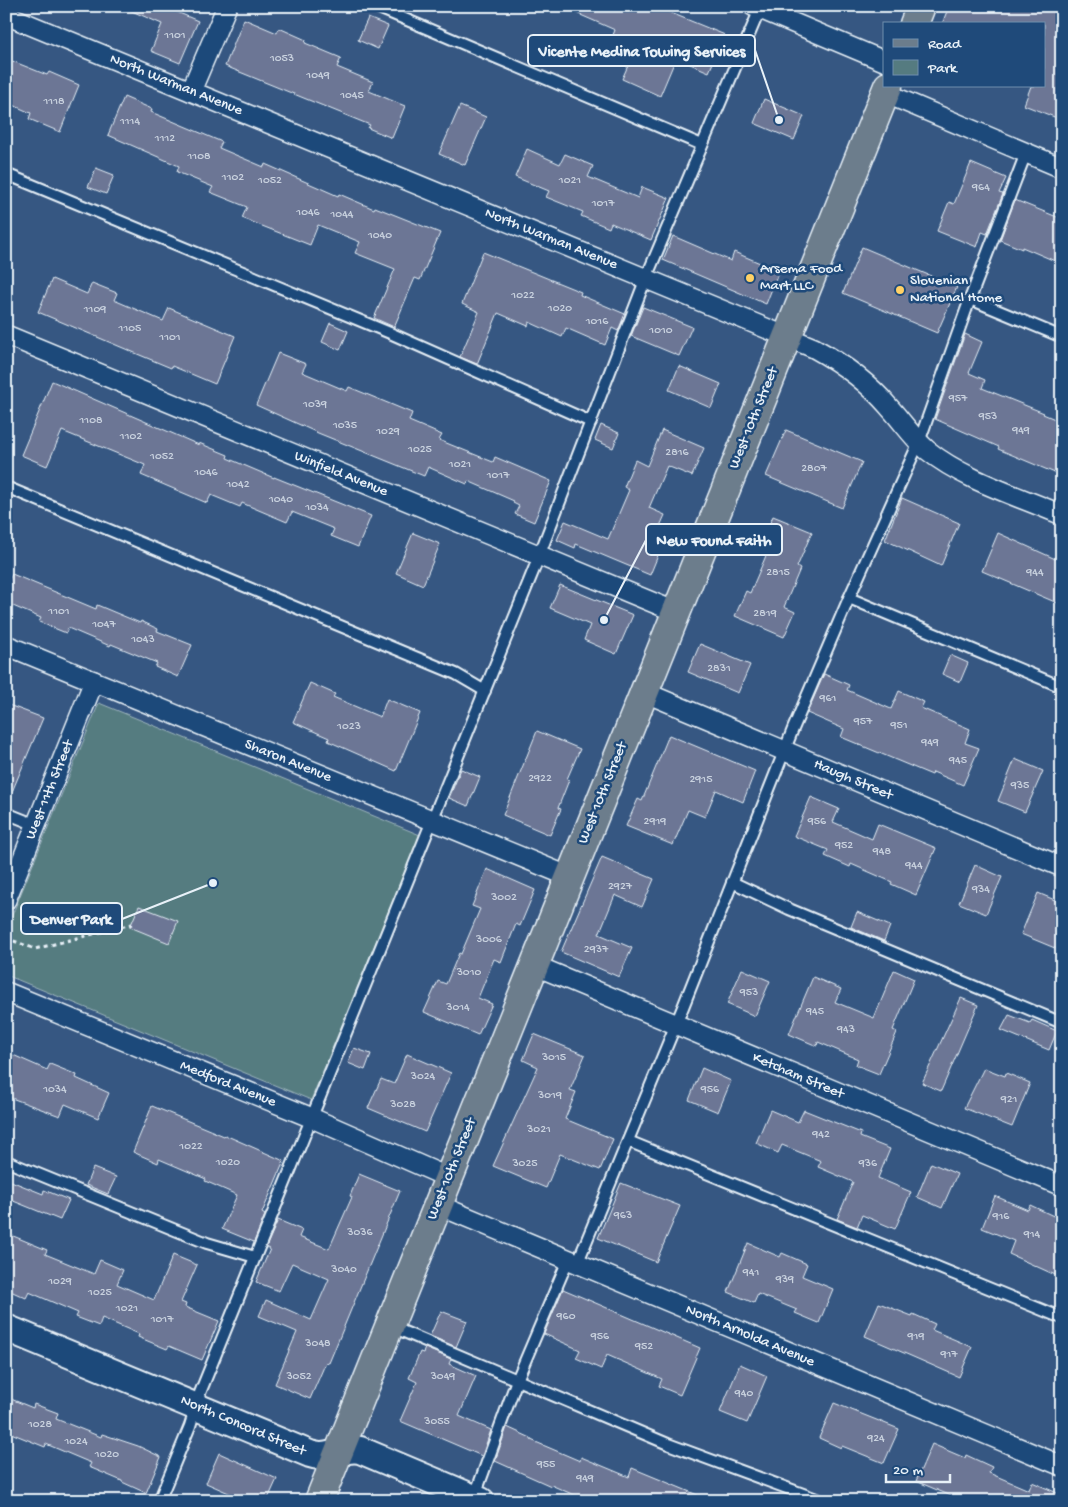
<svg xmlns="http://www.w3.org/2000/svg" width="1068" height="1507" font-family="'Gochi Hand',sans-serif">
<rect width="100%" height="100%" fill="#365782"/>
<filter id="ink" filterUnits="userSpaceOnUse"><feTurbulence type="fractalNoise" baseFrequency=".02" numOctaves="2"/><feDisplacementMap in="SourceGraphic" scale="10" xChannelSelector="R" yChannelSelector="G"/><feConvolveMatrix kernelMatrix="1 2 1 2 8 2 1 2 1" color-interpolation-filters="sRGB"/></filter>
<g filter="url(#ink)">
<polygon fill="#557b80" stroke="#9eb6bc" points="99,703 420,835 311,1100 6,975 6,930"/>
<g fill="#6c7695" stroke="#e8f1f8">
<polygon points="120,6 163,6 198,21 180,63 151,51 162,24"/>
<polygon points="560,6 654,6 725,35 709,72 676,58 660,96 622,79 635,50 611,40 615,30"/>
<polygon points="949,6 1062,6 1062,120 1024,105 1031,86 1044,86 1044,24 942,24"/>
<polygon points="368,18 388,26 378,49 358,40"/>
<polygon points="244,19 277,33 279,28 306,40 305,43 341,58 337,67 373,82 369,91 405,106 392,138 368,128 370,125 225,66"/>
<polygon points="12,61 47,75 49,72 79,85 60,132 29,119 31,113 6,102 6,75"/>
<polygon points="124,97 152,109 151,112 222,142 219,148 264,167 265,164 338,196 339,194 374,209 375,207 440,233 420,280 415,278 394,327 374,318 395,269 355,253 360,242 318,225 310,245 242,218 247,207 210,192 213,187 177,172 179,166 108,135"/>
<polygon points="764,99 804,116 794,140 754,123"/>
<polygon points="460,106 486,117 465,165 439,154"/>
<polygon points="527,149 560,164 565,154 593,166 588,177 638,198 642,187 669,198 651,240 611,223 609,228 581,216 583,212 546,197 549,191 515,177"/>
<polygon points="971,163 1006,178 999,193 1003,194 987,234 982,232 977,247 937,231 949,202 954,204"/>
<polygon points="96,168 114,175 106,194 88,187"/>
<polygon points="1015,200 1062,219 1062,264 1022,247 1022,249 1000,240"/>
<polygon points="673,236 731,261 734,252 779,271 766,304 663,260"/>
<polygon points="862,247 957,287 937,333 843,293"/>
<polygon points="483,252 581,292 580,295 625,314 618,331 612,328 605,345 566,328 562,337 529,322 528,326 498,313 477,364 460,357 479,312 462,304"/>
<polygon points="52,279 87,294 92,283 117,293 114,300 163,321 169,308 235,336 215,384 172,366 171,368 135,353 38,312"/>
<polygon points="643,307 692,327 679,356 631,336"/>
<polygon points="330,323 348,331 340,350 322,342"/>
<polygon points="965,334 982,342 969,373 985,380 982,388 1044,413 1043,414 1062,422 1062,476 998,449 999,447 935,419"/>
<polygon points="278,353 306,364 302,372 347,391 349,387 412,413 409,421 442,435 439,440 493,462 495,457 551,481 534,522 515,514 519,506 513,503 514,501 468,481 467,484 428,467 424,476 318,433 256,405"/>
<polygon points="679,366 721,384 711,408 669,390"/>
<polygon points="52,381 199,445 199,443 228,455 227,458 274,478 274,477 371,516 358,547 331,536 334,529 292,512 287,522 242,503 240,507 211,495 207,503 141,475 145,465 62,431 47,466 21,455"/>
<polygon points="601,425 619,433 613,448 595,440"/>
<polygon points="662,430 704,448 692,476 667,466 649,508 665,515 652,544 661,548 650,575 576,544 575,548 557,540 565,521 608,539 629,490 624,487 635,460 647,466"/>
<polygon points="786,430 862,462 842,508 766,476"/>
<polygon points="902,498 959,523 941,566 885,540"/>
<polygon points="773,516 812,532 797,567 800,569 784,607 795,612 784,637 735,616 746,591 750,593 771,544 762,541"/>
<polygon points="413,533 440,544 423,585 396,573"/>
<polygon points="998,533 1062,562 1062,605 982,571"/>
<polygon points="12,574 96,609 97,605 140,623 141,621 158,629 157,631 192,645 178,677 155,667 157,663 111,644 110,646 68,628 66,633 39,622 41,618 6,603 6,586"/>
<polygon points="560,585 633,615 616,654 584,640 590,625 550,608"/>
<polygon points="700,644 750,665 738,693 688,672"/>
<polygon points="950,655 968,663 960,682 942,674"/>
<polygon points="824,674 849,685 847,690 891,709 899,691 924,702 921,708 970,729 965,743 979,748 963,785 933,772 932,775 841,737 844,729 807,713"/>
<polygon points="310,683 335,694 333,697 380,717 387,699 420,713 396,771 328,741 329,738 293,722"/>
<polygon points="6,704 43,718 6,806"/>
<polygon points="537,731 580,749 567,779 569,780 558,808 561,809 550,835 503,815"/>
<polygon points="669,735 755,771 743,802 716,790 705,817 688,810 673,845 626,826 638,799 642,801"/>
<polygon points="1015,759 1043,771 1025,812 998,801"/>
<polygon points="461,769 480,777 468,806 449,798"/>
<polygon points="811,797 839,809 833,822 872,839 878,824 936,848 916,895 891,884 892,882 851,864 850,867 825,856 828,850 794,836"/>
<polygon points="602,857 654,879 642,907 615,895 599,934 632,948 619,977 561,952"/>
<polygon points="975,865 1002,877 986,914 959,903"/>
<polygon points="487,869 535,890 520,926 516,924 501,962 494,959 478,998 492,1004 478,1035 424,1012 438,981 446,984 459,953 461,954 480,909 472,906"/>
<polygon points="1038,893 1062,903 1062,951 1021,934"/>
<polygon points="139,906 178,921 169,943 130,927"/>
<polygon points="857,912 890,926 884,941 851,927"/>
<polygon points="742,969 770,981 755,1016 727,1004"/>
<polygon points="894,970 914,979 893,1030 897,1032 879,1074 856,1065 858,1059 818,1042 817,1046 789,1034 813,977 841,989 835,1002 874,1018"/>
<polygon points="961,998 978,1005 941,1091 922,1083"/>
<polygon points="1009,1015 1030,1023 1032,1020 1057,1031 1049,1050 1001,1030"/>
<polygon points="534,1034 585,1055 570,1090 576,1092 565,1119 613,1139 600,1170 560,1154 546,1188 493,1166 538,1067 523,1060"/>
<polygon points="354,1048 371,1054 365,1070 348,1063"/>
<polygon points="407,1054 451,1073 425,1132 368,1108 381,1079 394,1084"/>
<polygon points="13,1055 47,1070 50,1064 77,1075 76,1078 109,1093 98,1118 65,1104 60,1116 6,1096 6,1071"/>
<polygon points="702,1068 731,1081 718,1112 689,1100"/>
<polygon points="984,1068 1005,1076 1006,1073 1030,1083 1012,1127 964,1108"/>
<polygon points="152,1106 224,1136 225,1135 284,1161 262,1213 265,1215 254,1242 222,1229 237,1195 205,1181 206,1179 159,1159 158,1163 133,1152"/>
<polygon points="770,1110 798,1122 804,1110 861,1133 860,1137 890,1149 878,1178 911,1192 895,1229 862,1215 857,1227 837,1219 853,1182 818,1167 821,1161 782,1145 778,1153 756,1143"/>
<polygon points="931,1163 957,1174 942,1208 917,1197"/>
<polygon points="93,1168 116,1177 108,1194 86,1185"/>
<polygon points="359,1174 400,1191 329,1363 326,1362 310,1399 275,1384 297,1332 259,1316 266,1300 311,1320 329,1279 292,1263 279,1291 256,1282 270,1249 266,1247 278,1220 302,1230 299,1237 329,1249 352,1197 350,1196"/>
<polygon points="6,1179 43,1194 44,1190 69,1200 60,1220 6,1198"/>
<polygon points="621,1183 680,1206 656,1262 598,1238"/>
<polygon points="995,1196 1028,1210 1030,1205 1062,1220 1062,1278 1009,1254 1014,1241 982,1228"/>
<polygon points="6,1233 47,1250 45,1254 94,1274 100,1260 123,1270 117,1284 154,1300 173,1255 197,1265 181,1302 186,1304 185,1307 219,1321 202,1360 169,1346 167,1349 138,1337 139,1334 102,1318 99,1326 76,1317 78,1313 29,1292 26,1298 6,1289"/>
<polygon points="748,1243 780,1257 782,1253 807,1264 802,1276 833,1289 819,1323 795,1313 797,1310 758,1294 754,1303 728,1292"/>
<polygon points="563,1289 700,1348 680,1395 659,1386 662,1379 607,1355 601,1369 576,1358 580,1350 544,1334"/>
<polygon points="879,1303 912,1316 913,1314 935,1324 932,1330 972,1347 959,1377 865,1336"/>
<polygon points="441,1311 467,1321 456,1347 430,1336"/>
<polygon points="425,1348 451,1359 449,1364 476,1376 459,1416 491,1430 482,1456 400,1421 417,1382 409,1378 420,1352 423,1353"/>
<polygon points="740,1364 767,1376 747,1423 720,1412"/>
<polygon points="6,1397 33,1408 34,1404 58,1413 56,1419 101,1437 102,1434 138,1446 161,1457 146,1493 122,1482 122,1481 89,1467 91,1463 46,1444 45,1447 6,1431"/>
<polygon points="834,1403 899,1429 884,1463 842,1446 841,1448 819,1438"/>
<polygon points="507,1427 531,1438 531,1440 580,1461 581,1457 629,1477 632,1468 712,1501 588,1501 551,1485 551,1486 495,1461"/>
<polygon points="932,1444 965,1458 966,1455 992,1467 989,1473 1029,1490 1032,1482 1062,1495 1062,1501 963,1501 916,1481"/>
<polygon points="219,1453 277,1479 267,1501 247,1501 206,1483"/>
</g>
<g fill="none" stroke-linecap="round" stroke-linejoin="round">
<defs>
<g id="lane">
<polyline points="374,6 702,145"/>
<polyline points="6,174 390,333 591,422"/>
<polyline points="970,299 1026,153"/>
<polyline points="1062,337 970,299 919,442 849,598 1062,687"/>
<polyline points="6,487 456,674 485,691"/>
<polyline points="6,813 36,825"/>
<polyline points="732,882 789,909 1062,1023"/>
<polyline points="628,1141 1062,1318"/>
<polyline points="6,1161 207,1243 255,1257"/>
<polyline points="577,1264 683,1007 793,729 849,598"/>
<polyline points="390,1326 668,1444 822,1501"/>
<polyline points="474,1498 517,1380 568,1260"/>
<polyline points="159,1501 190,1426 200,1393 534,569 646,278 760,9"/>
</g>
<g id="street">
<polyline points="753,6 884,61"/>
<path d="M6 15 814 348C843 364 868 382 889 407 902 421 912 437 927 450 964 480 1018 496 1062 515"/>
<polyline points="191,91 227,6"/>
<polyline points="885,93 1062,168"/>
<polyline points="6,335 676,612"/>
<polyline points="6,645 570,877"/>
<polyline points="644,692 1062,867"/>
<polyline points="6,900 94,681"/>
<polyline points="534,965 1062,1186"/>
<polyline points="6,992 312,1118 449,1178"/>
<polyline points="438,1205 1062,1466"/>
</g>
<path id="secondary" d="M6 1328 310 1454C330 1461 341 1446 360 1450L481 1501"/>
<g id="primary">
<polyline points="914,24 921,6"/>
<polyline points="319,1501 888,86"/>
</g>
</defs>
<use href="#lane" stroke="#e8f1f8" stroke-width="14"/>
<use href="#street" stroke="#e8f1f8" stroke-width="22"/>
<use href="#secondary" stroke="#e8f1f8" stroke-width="30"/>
<use href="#primary" stroke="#e8f1f8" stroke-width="31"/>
<polyline stroke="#e8f1f8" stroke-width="3" stroke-dasharray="4 4" stroke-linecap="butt" points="6,938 35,949 132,924"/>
<use href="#lane" stroke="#1f4a7a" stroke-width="10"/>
<use href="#street" stroke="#1f4a7a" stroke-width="19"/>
<use href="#secondary" stroke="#1f4a7a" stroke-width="26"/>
<use href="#primary" stroke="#6c7d8c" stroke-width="28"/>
</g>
</g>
<g fill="#ffd166" stroke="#1f4a7a" stroke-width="2">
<circle cx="750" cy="278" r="5"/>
<circle cx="900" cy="290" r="5"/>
</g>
<g text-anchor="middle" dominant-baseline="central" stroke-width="5" stroke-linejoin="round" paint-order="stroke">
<g font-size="12" fill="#c9d2df">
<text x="175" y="36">1101</text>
<text x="282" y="59">1053</text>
<text x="318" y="76">1049</text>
<text x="352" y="96">1045</text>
<text x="54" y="102">1118</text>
<text x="130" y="122">1114</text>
<text x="165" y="139">1112</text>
<text x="199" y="157">1108</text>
<text x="233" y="178">1102</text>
<text x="270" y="181">1052</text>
<text x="570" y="181">1021</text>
<text x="981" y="188">964</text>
<text x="603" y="204">1017</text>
<text x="308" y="213">1046</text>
<text x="342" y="215">1044</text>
<text x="380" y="236">1040</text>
<text x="523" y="296">1022</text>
<text x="560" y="309">1020</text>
<text x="95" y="310">1109</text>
<text x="597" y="322">1016</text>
<text x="130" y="329">1105</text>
<text x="661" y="331">1010</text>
<text x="170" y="338">1101</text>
<text x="958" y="399">957</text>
<text x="315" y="405">1039</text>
<text x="988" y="417">953</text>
<text x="91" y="421">1108</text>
<text x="345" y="426">1035</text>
<text x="1021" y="431">949</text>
<text x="388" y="432">1029</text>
<text x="131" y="437">1102</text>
<text x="420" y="450">1025</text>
<text x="677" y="453">2816</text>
<text x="162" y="457">1052</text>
<text x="460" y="465">1021</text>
<text x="814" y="469">2807</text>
<text x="206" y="473">1046</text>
<text x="498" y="476">1017</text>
<text x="238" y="485">1042</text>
<text x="281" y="500">1040</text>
<text x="317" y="508">1034</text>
<text x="778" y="573">2815</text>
<text x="1035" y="573">944</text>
<text x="59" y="612">1101</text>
<text x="765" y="614">2819</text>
<text x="104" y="625">1047</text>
<text x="143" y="640">1043</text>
<text x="719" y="669">2831</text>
<text x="828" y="699">961</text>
<text x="863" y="722">957</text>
<text x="899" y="726">951</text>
<text x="349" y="727">1023</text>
<text x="930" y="743">949</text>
<text x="958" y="761">945</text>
<text x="540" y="779">2922</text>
<text x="701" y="780">2915</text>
<text x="1020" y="786">935</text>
<text x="655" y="822">2919</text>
<text x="817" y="822">956</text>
<text x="844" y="846">952</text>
<text x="882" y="852">948</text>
<text x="914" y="866">944</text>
<text x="620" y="887">2927</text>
<text x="981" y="890">934</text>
<text x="504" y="898">3002</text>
<text x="489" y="940">3006</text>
<text x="596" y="950">2937</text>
<text x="469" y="973">3010</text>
<text x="749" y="993">953</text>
<text x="458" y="1008">3014</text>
<text x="815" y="1012">945</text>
<text x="846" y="1030">943</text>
<text x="554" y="1058">3015</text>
<text x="423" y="1077">3024</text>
<text x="55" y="1090">1034</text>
<text x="710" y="1090">956</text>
<text x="550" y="1096">3019</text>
<text x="1009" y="1100">921</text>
<text x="403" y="1105">3028</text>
<text x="539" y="1130">3021</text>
<text x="821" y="1135">942</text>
<text x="191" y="1147">1022</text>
<text x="228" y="1163">1020</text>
<text x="525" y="1164">3025</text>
<text x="868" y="1164">936</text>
<text x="623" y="1216">963</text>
<text x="1001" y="1217">916</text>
<text x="360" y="1233">3036</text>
<text x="1032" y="1235">914</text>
<text x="344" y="1270">3040</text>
<text x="751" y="1273">941</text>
<text x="785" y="1280">939</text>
<text x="60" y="1282">1029</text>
<text x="100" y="1293">1025</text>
<text x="127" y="1309">1021</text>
<text x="566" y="1317">960</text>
<text x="162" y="1320">1017</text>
<text x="600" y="1337">956</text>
<text x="916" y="1337">919</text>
<text x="318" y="1344">3048</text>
<text x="644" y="1347">952</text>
<text x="949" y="1355">917</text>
<text x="299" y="1377">3052</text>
<text x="443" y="1377">3049</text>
<text x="744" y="1394">940</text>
<text x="437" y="1422">3055</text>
<text x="40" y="1425">1028</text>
<text x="876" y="1439">924</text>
<text x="76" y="1442">1024</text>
<text x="107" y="1455">1020</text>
<text x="546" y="1465">955</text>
<text x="585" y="1479">949</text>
</g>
<g font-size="15" fill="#e8f1f8" stroke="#1f4a7a">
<text transform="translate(176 85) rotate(22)">North Warman Avenue</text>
<text transform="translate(551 239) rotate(22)">North Warman Avenue</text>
<text transform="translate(754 418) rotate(-68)">West 10th Street</text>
<text transform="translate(341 474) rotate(22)">Winfield Avenue</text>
<text transform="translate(288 761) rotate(22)">Sharon Avenue</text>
<text transform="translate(853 780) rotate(23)">Haugh Street</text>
<text transform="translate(50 790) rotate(-68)">West 11th Street</text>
<text transform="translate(603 793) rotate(-68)">West 10th Street</text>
<text transform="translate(798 1076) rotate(23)">Ketcham Street</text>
<text transform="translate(228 1084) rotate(22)">Medford Avenue</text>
<text transform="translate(452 1169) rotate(-68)">West 10th Street</text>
<text transform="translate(750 1336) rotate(23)">North Arnolda Avenue</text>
<text transform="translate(243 1426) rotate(23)">North Concord Street</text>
</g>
<g font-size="15" fill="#e8f1f8" stroke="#1f4a7a" text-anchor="start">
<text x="760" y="269">Arsema Food<tspan x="760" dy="17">Mart LLC</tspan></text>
<text x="910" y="281">Slovenian<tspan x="910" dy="17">National Home</tspan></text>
</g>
</g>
<path fill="none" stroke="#e8f1f8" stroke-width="2" d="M779 120L755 50M604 620L646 540M213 883L122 919"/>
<g fill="#e8f1f8" stroke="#1f4a7a" stroke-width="2">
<circle cx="779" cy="120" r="5"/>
<circle cx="604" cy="620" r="5"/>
<circle cx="213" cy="883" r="5"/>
</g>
<g fill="#1f4a7a" stroke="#e8f1f8" stroke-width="2">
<rect x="528" y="35" width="227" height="31" rx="5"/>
<rect x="646" y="524" width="136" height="31" rx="5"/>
<rect x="21" y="903" width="101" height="31" rx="5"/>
</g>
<g font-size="16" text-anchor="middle" font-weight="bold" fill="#e8f1f8">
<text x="642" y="56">Vicente Medina Towing Services</text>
<text x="714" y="545">New Found Faith</text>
<text x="71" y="924">Denver Park</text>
</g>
<rect width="1068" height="1507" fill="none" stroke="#1f4a7a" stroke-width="25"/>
<rect x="12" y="12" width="1043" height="1482" fill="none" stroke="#e8f1f8" stroke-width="2" filter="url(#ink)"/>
<rect x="883" y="22" width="162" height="65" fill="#1f4a7a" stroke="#6f8dac"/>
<rect x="893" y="39" width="25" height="8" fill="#6c7d8c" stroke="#6f8dac"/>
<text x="928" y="48" font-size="15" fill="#e8f1f8">Road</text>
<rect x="893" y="60" width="25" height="15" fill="#557b80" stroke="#6f8dac"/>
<text x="928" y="72" font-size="15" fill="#e8f1f8">Park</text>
<path d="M886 1474v8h64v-8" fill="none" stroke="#e8f1f8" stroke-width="2.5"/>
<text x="893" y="1474" font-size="15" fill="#e8f1f8" stroke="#1f4a7a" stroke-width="4" paint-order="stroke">20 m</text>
</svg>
